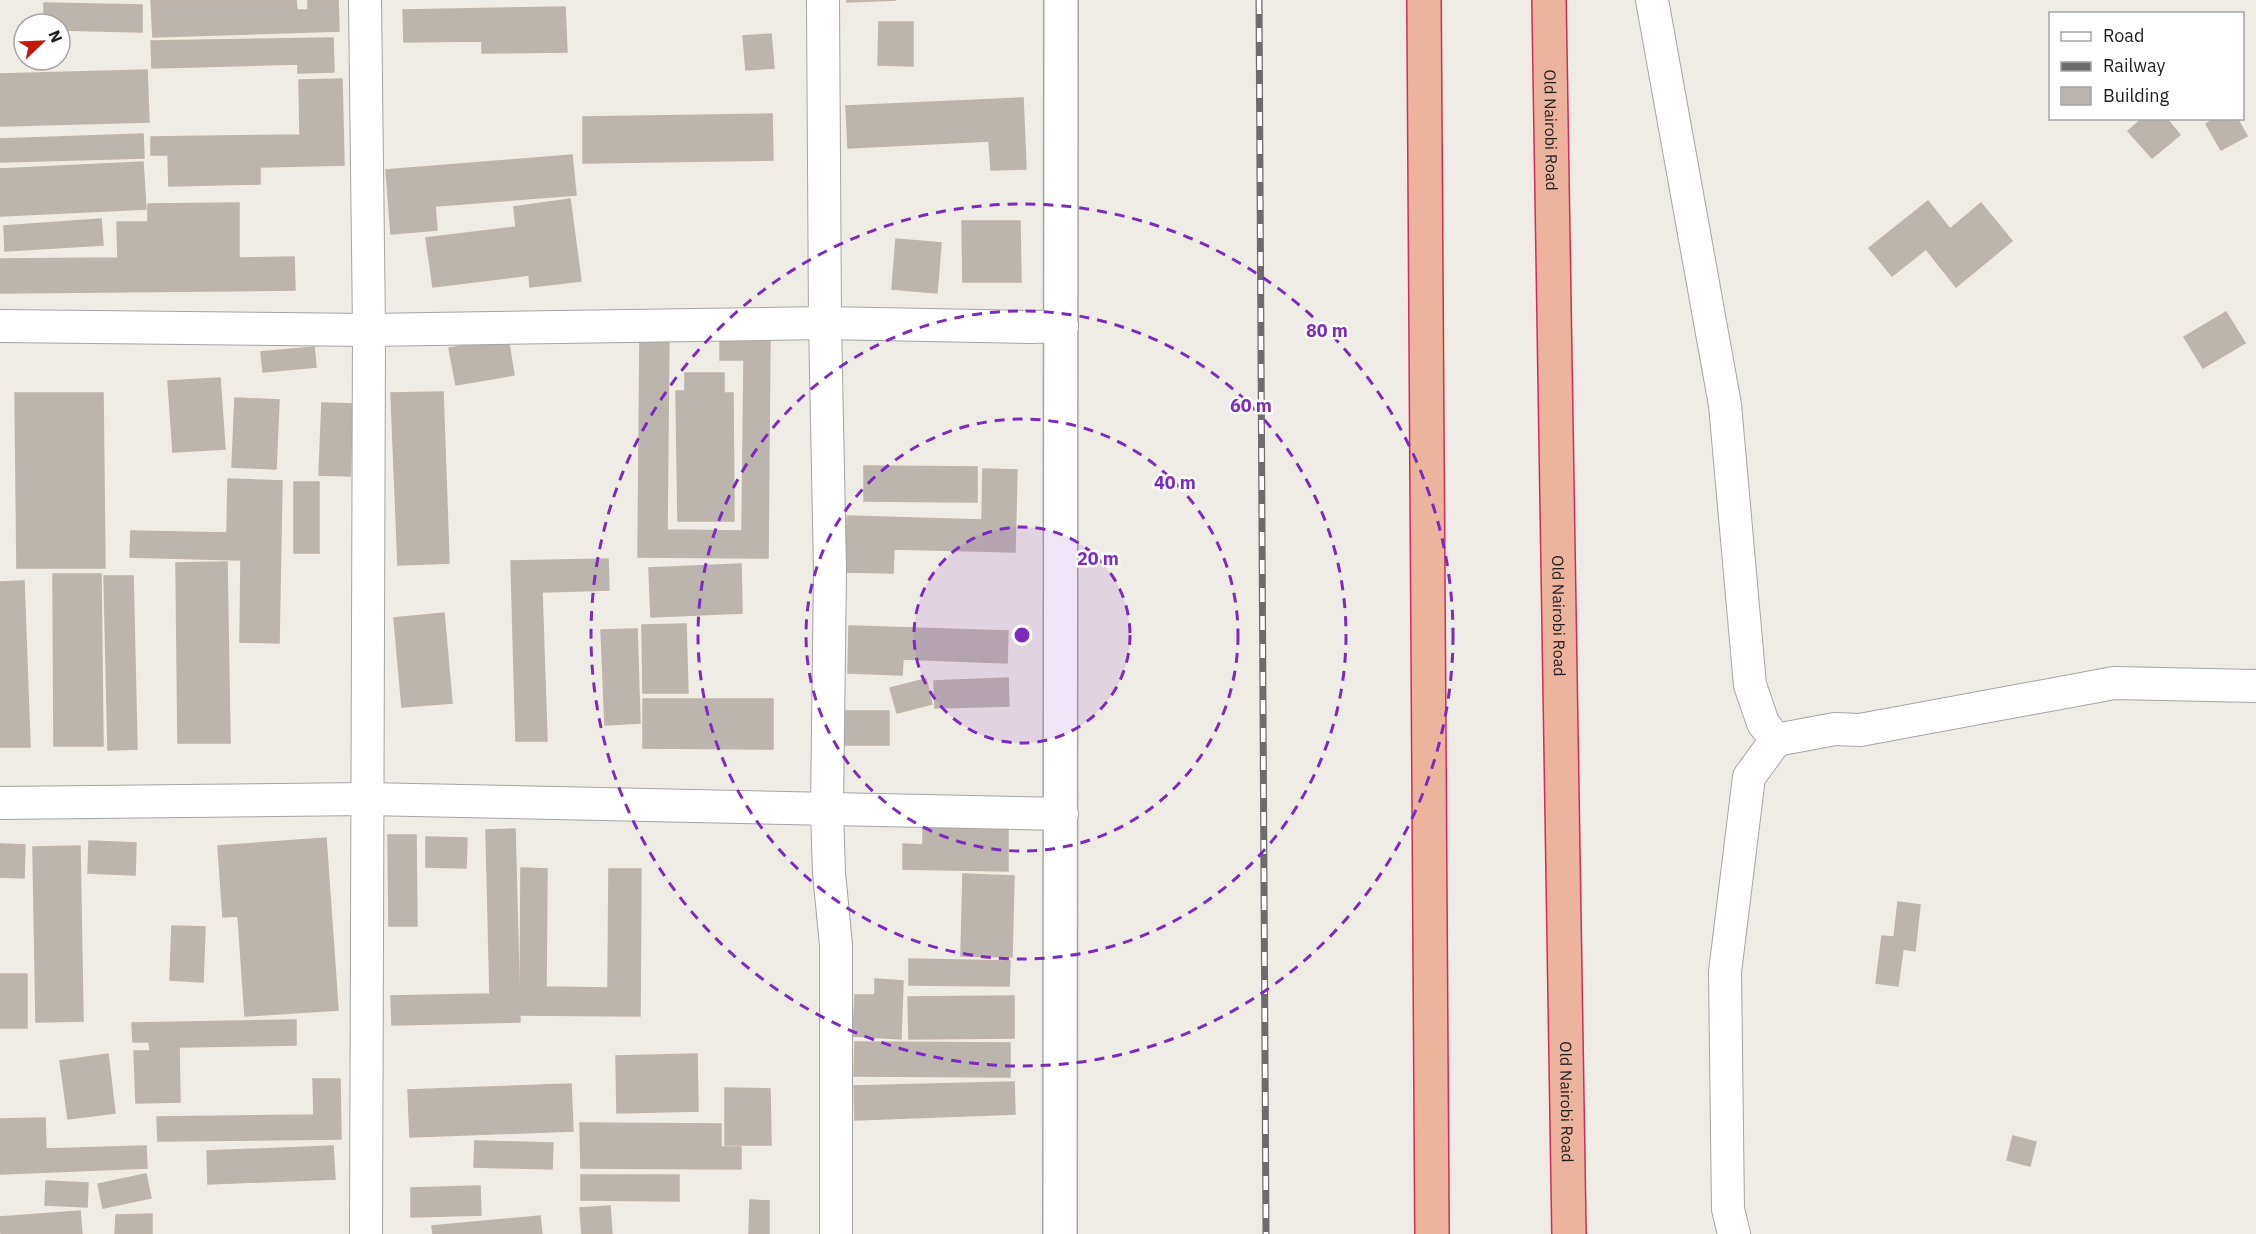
<svg xmlns="http://www.w3.org/2000/svg" width="2256" height="1234" font-family="'IBM Plex Sans',sans-serif">
<rect width="100%" height="100%" fill="#efece5"/>
<g fill="#bbb5ae" stroke="#c0b4a8" stroke-width="1.5">
<polygon points="151,0 296,0 297,10 308,10 308,0 338,0 339,31 153,37"/>
<polygon points="847,0 896,0 847,2"/>
<polygon points="44,3 142,5 142,32 60,30 60,24 44,24"/>
<polygon points="565,7 567,52 482,53 482,41 404,42 403,10"/>
<polygon points="879,22 913,22 913,66 878,65"/>
<polygon points="771,34 774,68 746,70 743,36"/>
<polygon points="333,38 334,72 298,73 298,64 152,68 151,41"/>
<polygon points="147,70 149,122 0,126 0,74"/>
<polygon points="342,79 344,165 260,167 260,184 169,186 168,155 151,155 151,137 300,135 299,80"/>
<polygon points="1023,98 1026,169 991,170 989,141 848,148 846,106"/>
<polygon points="772,114 773,160 583,163 583,117"/>
<polygon points="2143,118 2166,118 2180,135 2152,158 2128,131"/>
<polygon points="2215,118 2237,118 2247,136 2221,150 2206,124"/>
<polygon points="143,134 144,158 0,162 0,139"/>
<polygon points="572,155 576,195 435,206 437,230 391,234 386,170"/>
<polygon points="143,162 146,209 0,216 0,169"/>
<polygon points="570,199 581,281 530,287 529,275 433,287 426,238 516,227 514,207"/>
<polygon points="1928,201 1950,229 1981,203 2012,241 1956,287 1926,249 1892,276 1869,248"/>
<polygon points="239,203 239,258 294,257 295,290 0,293 0,259 118,258 117,222 148,222 148,204"/>
<polygon points="101,219 103,245 5,251 4,226"/>
<polygon points="962,221 1020,221 1021,282 963,282"/>
<polygon points="896,239 941,243 937,293 892,289"/>
<polygon points="2226,312 2245,343 2203,368 2184,337"/>
<polygon points="720,332 770,333 768,558 638,557 640,333 669,333 667,530 742,531 744,360 720,360"/>
<polygon points="508,338 514,375 456,385 449,348"/>
<polygon points="314,347 316,367 263,372 261,352"/>
<polygon points="685,373 724,373 724,393 733,393 734,521 678,521 676,391 685,391"/>
<polygon points="220,378 225,449 173,452 168,381"/>
<polygon points="443,392 449,563 398,565 391,393"/>
<polygon points="15,393 103,393 105,568 17,568"/>
<polygon points="235,398 279,400 276,469 232,467"/>
<polygon points="322,403 353,404 350,476 319,475"/>
<polygon points="864,466 977,467 977,502 864,501"/>
<polygon points="983,469 1017,470 1015,552 894,549 893,573 846,572 847,516 982,520"/>
<polygon points="228,479 282,481 279,643 240,642 241,560 130,557 131,531 227,533"/>
<rect x="294" y="482" width="25" height="71"/>
<polygon points="608,559 609,590 542,592 547,741 516,741 511,561"/>
<polygon points="227,562 230,743 178,743 176,563"/>
<polygon points="741,564 742,613 651,617 649,568"/>
<polygon points="53,574 101,574 103,746 54,746"/>
<polygon points="104,576 133,576 137,749 108,750"/>
<polygon points="24,581 30,747 0,747 0,582"/>
<polygon points="444,613 452,703 402,707 394,618"/>
<polygon points="686,624 688,693 643,693 642,625"/>
<polygon points="849,626 1008,631 1007,663 903,659 902,675 848,673"/>
<polygon points="637,629 640,723 605,725 601,630"/>
<polygon points="1008,678 1009,706 935,708 934,681"/>
<polygon points="926,679 932,704 897,713 890,688"/>
<polygon points="643,699 773,699 773,749 643,748"/>
<polygon points="844,711 889,711 889,745 843,745"/>
<polygon points="923,826 1008,828 1008,871 903,869 903,844 923,845"/>
<polygon points="515,829 520,1022 392,1025 391,996 490,994 486,830"/>
<polygon points="388,835 416,835 417,926 389,926"/>
<polygon points="426,837 467,838 466,868 426,867"/>
<polygon points="326,838 338,1010 245,1016 238,916 223,917 218,846"/>
<polygon points="89,841 136,843 135,875 88,873"/>
<polygon points="0,844 25,845 24,878 0,877"/>
<polygon points="80,846 83,1021 36,1022 33,847"/>
<polygon points="521,868 547,869 546,987 608,988 609,869 641,869 640,1016 520,1015"/>
<polygon points="963,874 1014,876 1012,957 961,956"/>
<polygon points="1898,902 1920,905 1915,951 1903,949 1898,986 1876,983 1882,936 1894,937"/>
<polygon points="172,926 205,927 203,982 170,980"/>
<polygon points="909,959 1010,961 1009,986 909,985"/>
<rect x="0" y="974" width="27" height="54"/>
<polygon points="875,979 903,981 901,1039 853,1036 855,995 875,995"/>
<polygon points="1014,996 1014,1038 909,1039 908,997"/>
<polygon points="296,1020 296,1045 179,1047 180,1102 136,1103 134,1051 150,1051 149,1042 133,1042 132,1023"/>
<polygon points="855,1042 1010,1043 1010,1077 854,1076"/>
<polygon points="108,1054 115,1113 68,1119 60,1061"/>
<polygon points="697,1054 698,1111 617,1113 616,1056"/>
<polygon points="313,1079 340,1079 341,1139 158,1141 157,1117 314,1115"/>
<polygon points="1014,1082 1015,1114 855,1120 854,1086"/>
<polygon points="571,1084 573,1131 410,1137 408,1090"/>
<polygon points="725,1088 770,1089 771,1145 725,1145"/>
<polygon points="45,1118 46,1149 146,1146 147,1168 0,1174 0,1119"/>
<polygon points="580,1123 721,1124 721,1147 741,1147 741,1169 581,1168"/>
<polygon points="2013,1136 2036,1142 2030,1166 2007,1160"/>
<polygon points="475,1141 553,1143 552,1169 474,1167"/>
<polygon points="333,1146 335,1179 208,1184 207,1151"/>
<polygon points="146,1174 151,1198 103,1208 98,1184"/>
<polygon points="581,1175 679,1175 679,1201 581,1200"/>
<polygon points="46,1181 88,1183 87,1207 45,1205"/>
<polygon points="480,1186 481,1215 411,1217 411,1188"/>
<polygon points="750,1200 769,1201 769,1234 749,1234"/>
<polygon points="610,1206 612,1234 582,1234 580,1208"/>
<polygon points="80,1211 82,1234 1,1234 0,1217"/>
<polygon points="152,1214 152,1234 115,1234 116,1215"/>
<polygon points="540,1216 542,1234 433,1234 432,1226"/>
</g>
<g fill="none" stroke-linecap="round" stroke-linejoin="round">
<defs>
<g id="minor">
<polyline points="365,0 369,330 366,1234"/>
<polyline points="823,0 825,323 830,570 827,809 829,873 836,945 836,1234"/>
<polyline points="1652,0 1725,405 1750,685 1763,723 1776,740 1835,729 1860,730 2114,683 2256,686"/>
<polyline points="0,326 369,330 825,323 1032,327 1062,326"/>
<polyline points="0,803 367,799 1062,814"/>
<polyline points="1734,1234 1728,1209 1725,972 1749,777 1776,740"/>
</g>
<polyline id="tertiary" points="1060,1234 1061,0"/>
<g id="trunk">
<polyline points="1424,0 1432,1234"/>
<path id="s1" d="M1549 0 1569 1234"/>
</g>
</defs>
<use href="#minor" stroke="#a5a5a5" stroke-width="34"/>
<use href="#tertiary" stroke="#a5a5a5" stroke-width="36"/>
<use href="#trunk" stroke="#d22d58" stroke-width="36"/>
<use href="#minor" stroke="#fff" stroke-width="32"/>
<use href="#tertiary" stroke="#fff" stroke-width="33"/>
<use href="#trunk" stroke="#ecb49d" stroke-width="33"/>
<defs>
<polyline id="rail" points="1259,0 1266,1234"/>
</defs>
<use href="#rail" stroke="#6c6c6c" stroke-width="7"/>
<use href="#rail" stroke="#fff" stroke-width="4.5" stroke-dasharray="14" stroke-linecap="butt"/>
</g>
<circle cx="1022" cy="635" r="108" fill="#7b2cbf" fill-opacity=".12"/>
<g fill="none" stroke="#7b2cbf" stroke-width="3" stroke-dasharray="10 8">
<circle cx="1022" cy="635" r="108"/>
<circle cx="1022" cy="635" r="216"/>
<circle cx="1022" cy="635" r="324"/>
<circle cx="1022" cy="635" r="431"/>
</g>
<g text-anchor="middle" dominant-baseline="central" stroke-width="5" stroke-linejoin="round" paint-order="stroke">
<g font-size="16" fill="#1e1e1e" stroke="#fff">
<text stroke="none"><textPath href="#s1" startOffset="130">Old Nairobi Road</textPath></text>
<text stroke="none"><textPath href="#s1" startOffset="616">Old Nairobi Road</textPath></text>
<text stroke="none"><textPath href="#s1" startOffset="1102">Old Nairobi Road</textPath></text>
</g>
</g>
<circle cx="1022" cy="635" r="9" fill="#7b2cbf" stroke="#fff" stroke-width="3"/>
<g font-size="18" text-anchor="middle" font-weight="bold" fill="#7b2cbf" stroke="#fff" stroke-width="5" stroke-linejoin="round" paint-order="stroke">
<text x="1327" y="337">80 m</text>
<text x="1251" y="412">60 m</text>
<text x="1175" y="489">40 m</text>
<text x="1098" y="565">20 m</text>
</g>
<rect x="2049" y="12" width="195" height="108" fill="#ffffff" stroke="#a5a5a5" stroke-width="1.5"/>
<rect x="2061" y="32" width="30" height="9" fill="#ffffff" stroke="#a5a5a5" stroke-width="1.5"/>
<text x="2103" y="42" font-size="18" fill="#1e1e1e">Road</text>
<rect x="2061" y="62" width="30" height="9" fill="#6c6c6c" stroke="#a5a5a5" stroke-width="1.5"/>
<text x="2103" y="72" font-size="18" fill="#1e1e1e">Railway</text>
<rect x="2061" y="87" width="30" height="18" fill="#bbb5ae" stroke="#a5a5a5" stroke-width="1.5"/>
<text x="2103" y="102" font-size="18" fill="#1e1e1e">Building</text>
<g transform="translate(42 42) rotate(67)"><circle r="28" fill="#ffffff" stroke="#a5a5a5" stroke-width="1.5"/>
<path d="M0-4.5L10 22L0 15L-10 22Z" fill="#c3180a"/>
<text y="-9" font-size="16" font-weight="bold" text-anchor="middle" fill="#1e1e1e">N</text>
</g>
</svg>
